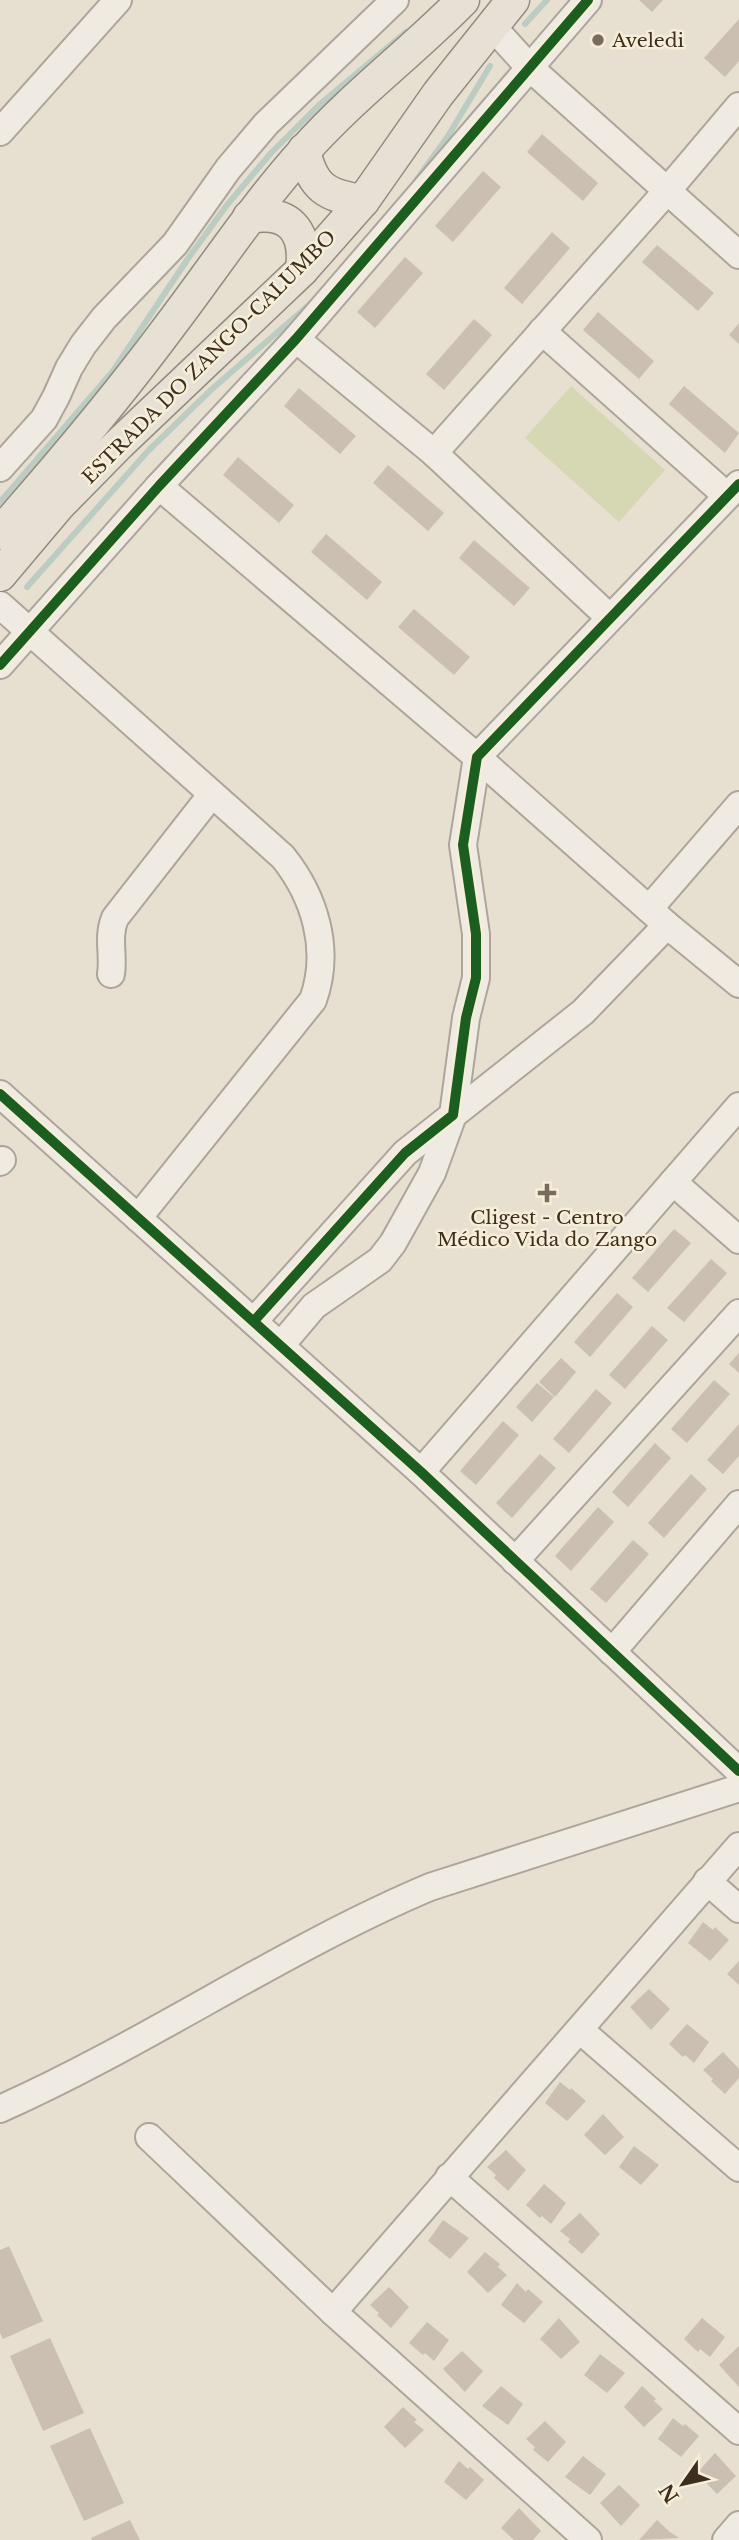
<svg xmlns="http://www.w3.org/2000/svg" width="739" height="2540" font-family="'Libre Baskerville',serif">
<rect width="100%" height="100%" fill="#e7e0d1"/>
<polygon fill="#d6d7b3" points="571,386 665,470 619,522 525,438"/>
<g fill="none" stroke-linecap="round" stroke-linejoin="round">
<g stroke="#bcccc2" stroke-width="6">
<polyline points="525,24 547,0"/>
<polyline points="415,182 448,136 490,66"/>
<polyline points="0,502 113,371 187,260 227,205 271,153 319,105 406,32"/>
<polyline points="27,587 148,451 212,389 310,304"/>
</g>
</g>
<g fill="#cbbfb2">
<polygon points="639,0 663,0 652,12"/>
<polygon points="739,19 739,61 725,77 704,58"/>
<polygon points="542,134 598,183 583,201 527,152"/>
<polygon points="483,171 501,187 453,242 435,226"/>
<polygon points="552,232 570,248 522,304 504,288"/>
<polygon points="657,245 714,293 698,311 642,262"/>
<polygon points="405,257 423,273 375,328 357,312"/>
<polygon points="598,312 654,361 639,379 583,330"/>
<polygon points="474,319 492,335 444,390 426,374"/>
<polygon points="739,323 739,344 729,335"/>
<polygon points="684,386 739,433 725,453 669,404"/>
<polygon points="299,388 356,436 340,454 284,406"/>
<polygon points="238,457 294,505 279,523 223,475"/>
<polygon points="388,465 444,513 428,531 373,483"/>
<polygon points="326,534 382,582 367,600 311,552"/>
<polygon points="474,540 530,588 514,606 459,558"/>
<polygon points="414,609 470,657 454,675 398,627"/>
<polygon points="674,1229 691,1243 648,1292 632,1278"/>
<polygon points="711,1259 727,1273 684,1322 667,1308"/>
<polygon points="617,1293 633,1307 590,1357 574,1342"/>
<polygon points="652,1326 668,1340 625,1389 609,1375"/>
<polygon points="739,1353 739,1373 729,1364"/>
<polygon points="561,1358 576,1372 555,1397 539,1382"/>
<polygon points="714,1380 730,1394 687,1443 671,1429"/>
<polygon points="537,1383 554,1397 532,1422 516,1407"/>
<polygon points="596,1389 612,1403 569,1453 553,1439"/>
<polygon points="503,1421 519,1435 476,1485 460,1471"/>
<polygon points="739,1424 739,1456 723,1474 707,1460"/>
<polygon points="655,1443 671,1458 628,1507 612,1492"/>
<polygon points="540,1454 556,1468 512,1518 496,1503"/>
<polygon points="691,1474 707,1489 664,1538 648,1523"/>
<polygon points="598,1507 614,1522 571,1571 555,1556"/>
<polygon points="633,1540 649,1554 606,1603 590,1589"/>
<polygon points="703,1922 713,1930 715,1927 729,1940 710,1961 688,1943"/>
<polygon points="739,1961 739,1985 727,1974"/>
<polygon points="649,1989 670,2009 651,2030 630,2007"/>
<polygon points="687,2024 709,2042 694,2063 685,2055 683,2057 669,2044"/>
<polygon points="723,2052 739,2069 739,2078 725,2094 711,2081 713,2079 703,2070"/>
<polygon points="560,2082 570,2090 571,2088 586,2101 567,2121 545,2103"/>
<polygon points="603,2114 624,2137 605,2155 584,2135"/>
<polygon points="634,2146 659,2165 641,2185 619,2167"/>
<polygon points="506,2150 526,2170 508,2191 494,2178 496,2175 487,2167"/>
<polygon points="544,2184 566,2203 551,2224 542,2216 540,2218 526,2205"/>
<polygon points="580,2213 600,2234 582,2254 568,2242 570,2239 560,2231"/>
<polygon points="443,2220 469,2238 450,2259 428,2241"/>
<polygon points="9,2246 43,2321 3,2339 0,2333 0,2250"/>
<polygon points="485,2252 500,2264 498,2267 507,2275 488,2293 467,2272"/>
<polygon points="517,2283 526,2292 528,2289 543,2302 524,2323 501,2305"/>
<polygon points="389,2287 409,2307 391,2328 377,2315 379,2313 370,2305"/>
<polygon points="559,2318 580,2342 561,2359 540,2339"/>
<polygon points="702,2318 725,2337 710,2357 700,2349 698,2352 684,2339"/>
<polygon points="427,2322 449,2340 434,2361 425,2353 423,2355 409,2343"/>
<polygon points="50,2338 84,2413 43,2431 10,2356"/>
<polygon points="739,2346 739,2387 719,2365"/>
<polygon points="462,2351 483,2371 465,2392 443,2369"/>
<polygon points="600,2354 625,2373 607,2393 584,2375"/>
<polygon points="501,2386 523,2404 508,2425 482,2406"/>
<polygon points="642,2386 656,2399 654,2401 663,2409 644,2427 624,2407"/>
<polygon points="403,2407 417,2420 414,2422 424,2430 405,2448 384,2427"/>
<polygon points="673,2418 683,2426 685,2424 699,2436 681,2457 658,2439"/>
<polygon points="545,2421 566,2442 548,2462 533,2450 535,2447 526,2439"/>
<polygon points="90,2428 124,2503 84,2521 50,2446"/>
<polygon points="715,2453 736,2476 717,2494 697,2473"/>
<polygon points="583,2456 606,2474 590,2495 565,2477"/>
<polygon points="459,2461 468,2469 470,2467 484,2480 466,2500 444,2482"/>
<polygon points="619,2485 640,2505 621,2526 600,2503"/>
<polygon points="519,2508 541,2531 533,2540 514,2540 501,2528"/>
<polygon points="130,2520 140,2540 92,2540 91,2538"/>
<polygon points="657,2520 670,2532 679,2538 639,2540"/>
</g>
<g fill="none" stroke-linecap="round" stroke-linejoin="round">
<defs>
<g id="minor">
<polyline points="491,25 529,67 739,255"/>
<polyline points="0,132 118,0"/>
<polyline points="542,331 727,496"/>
<polyline points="296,339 434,453 609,617"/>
<polyline points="434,453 667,191 739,106"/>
<polyline points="0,468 44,419 56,397 69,368 83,345 104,318 175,244 228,169 266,124 395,0"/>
<polyline points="159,486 477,757 667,925 739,984"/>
<path d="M0 605 283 857C315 897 331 950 313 1000L138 1218"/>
<polyline points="0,665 159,486 296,339 588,0"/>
<polyline points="649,909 739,805"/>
<path d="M111 974C114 955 107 937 115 918L212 794"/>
<polyline points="0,1094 421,1472 739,1771"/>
<polyline points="0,1162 2,1160"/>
<polyline points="673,1182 739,1240"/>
<polyline points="254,1321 405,1153 453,1115 466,1018 476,978 476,934 463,845 477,757 739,484"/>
<polyline points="281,1345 314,1306 380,1260 393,1243 432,1173 453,1115 583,1012 667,925"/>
<polyline points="421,1472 739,1106"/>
<polyline points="515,1561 739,1313"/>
<polyline points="612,1652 739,1504"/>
<polyline points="707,1881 739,1909"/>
<polyline points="580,2030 739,2168"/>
<path d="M0 2109C148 2043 281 1950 430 1887L739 1788"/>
<polyline points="149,2137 333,2312 588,2540"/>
<polyline points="449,2177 739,2431"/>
<polyline points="333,2312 739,1846"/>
<polyline points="726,2540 739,2525"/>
</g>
<g id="major">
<path d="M304 150C312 188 327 196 363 201"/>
<path d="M249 217C289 210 307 230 302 270"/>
<path d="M0 533C60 465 118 396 172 323 216 265 256 204 305 150 353 96 412 52 463 0"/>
<polyline points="0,575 59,505 119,444 302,270 363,201 438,94 513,0"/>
</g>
</defs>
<use href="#minor" stroke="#ada599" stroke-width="30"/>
<use href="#major" stroke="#928b80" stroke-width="35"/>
<use href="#minor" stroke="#efebe3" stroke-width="26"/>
<use href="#major" stroke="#e6e1d4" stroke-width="32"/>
<defs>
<g id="cycleway">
<polyline points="0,665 159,486 296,339 588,0"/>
<polyline points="0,1094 421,1472 739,1771"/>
<polyline points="254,1321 405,1153 453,1115 466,1018 476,978 476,934 463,845 477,757 739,484"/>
</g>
</defs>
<use href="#cycleway" stroke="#f7eed8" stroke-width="15"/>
<use href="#cycleway" stroke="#1b5e20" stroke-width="10"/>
</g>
<g fill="#786c5e" stroke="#f7eed8" stroke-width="2.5">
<circle cx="598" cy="40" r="7"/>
<path d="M543.5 1182.5h7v7h7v7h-7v7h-7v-7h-7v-7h7z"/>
</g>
<g text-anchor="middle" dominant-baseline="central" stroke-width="5" stroke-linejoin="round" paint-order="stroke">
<g font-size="19" fill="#3d2e20" stroke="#f7eed8" text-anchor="start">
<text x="612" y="40">Aveledi</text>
<text x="547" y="1217" text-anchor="middle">Cligest - Centro<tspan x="547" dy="22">Médico Vida do Zango</tspan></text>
</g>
<g font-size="19" fill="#3d2e20" stroke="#f7eed8">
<text transform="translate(209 357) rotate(-45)">ESTRADA DO ZANGO-CALUMBO</text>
</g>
</g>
<g transform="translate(683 2484) rotate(236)" stroke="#f7eed8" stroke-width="5" paint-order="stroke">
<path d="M0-5L12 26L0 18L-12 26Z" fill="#3d2e20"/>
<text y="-10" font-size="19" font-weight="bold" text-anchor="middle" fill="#3d2e20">N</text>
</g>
</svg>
